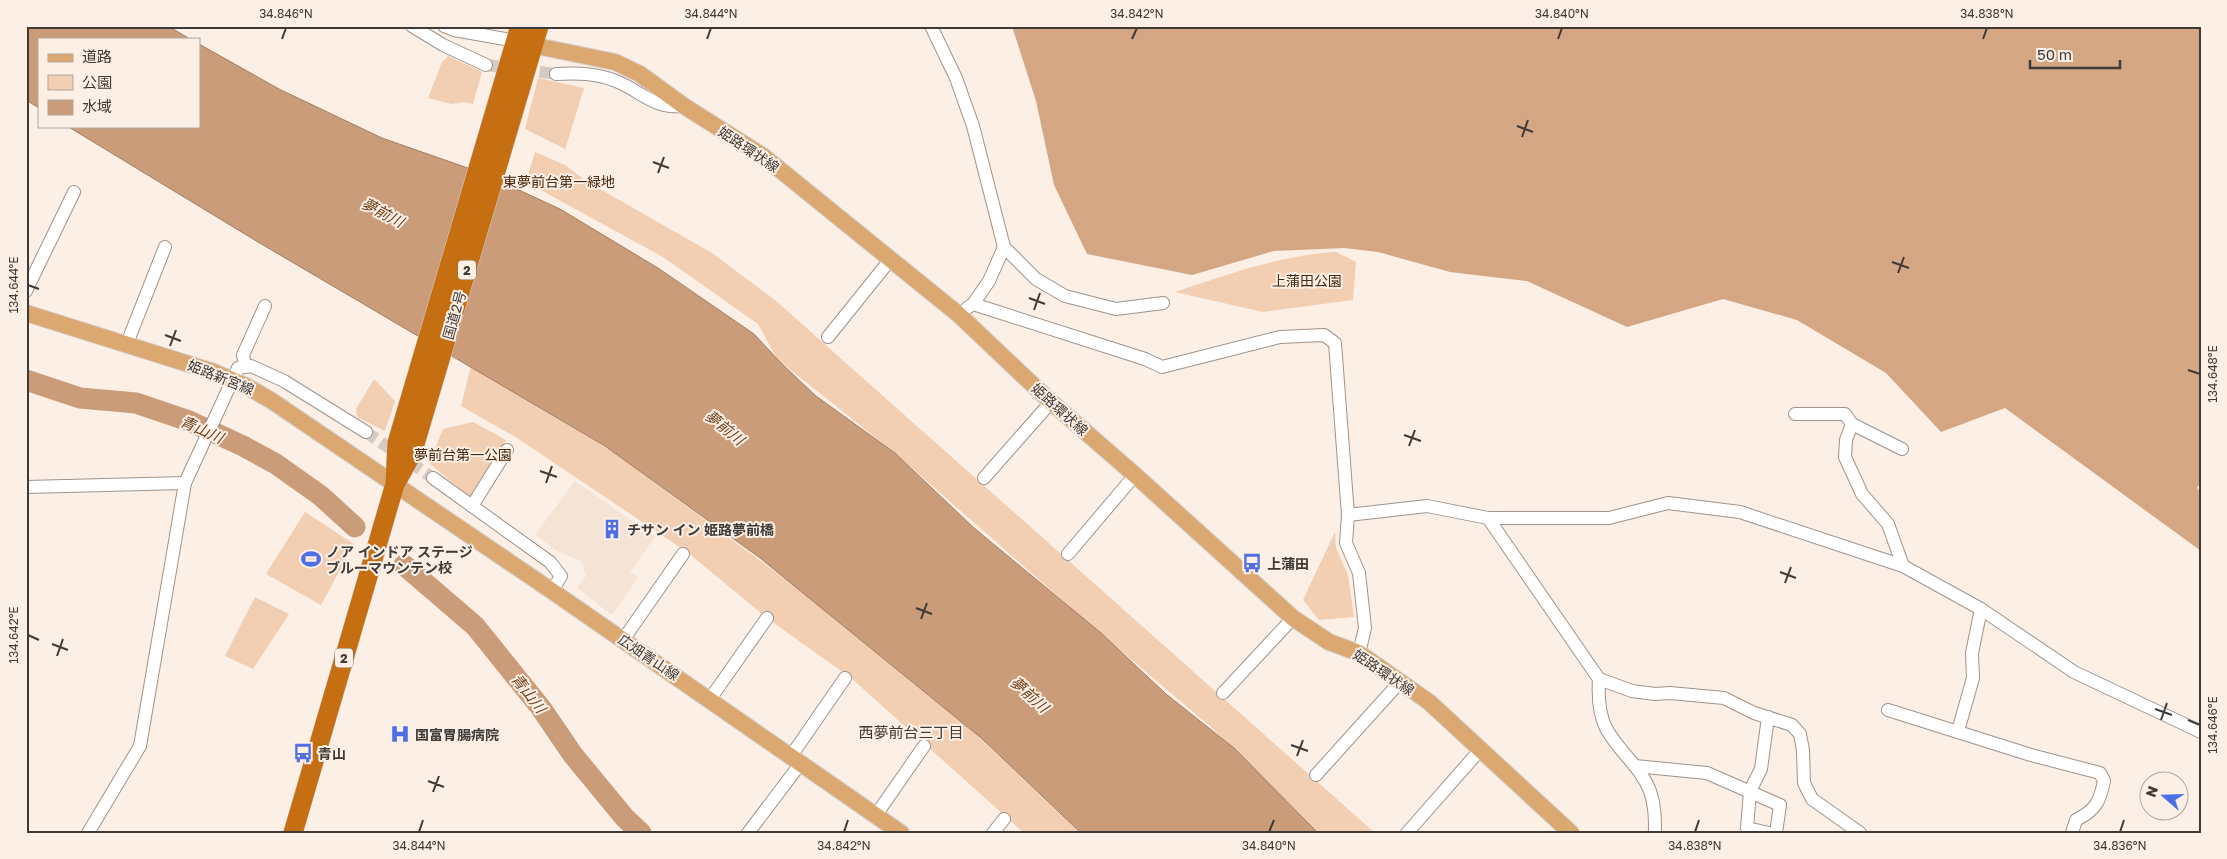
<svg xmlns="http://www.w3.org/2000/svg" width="2227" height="859" font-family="'Golos Text','Noto Sans JP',sans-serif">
<rect width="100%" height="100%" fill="#fbefe6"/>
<polygon fill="#f5e3d5" points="575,481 655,537 630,572 638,578 612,615 577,588 586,576 581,561 559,552 535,535"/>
<g fill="#f2ceb2">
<polygon points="448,56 482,72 473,104 464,102 451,104 428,98 442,62"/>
<polygon points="538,78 584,88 565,149 525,129"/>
<polygon points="535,152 565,165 586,181 712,253 775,300 1375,833 1318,833 1211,727 1087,622 895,453 778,360 758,324 663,257 526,182"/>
<path d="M1336 252 1356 262 1353 300 1263 312 1175 292C1228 275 1280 255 1336 252Z"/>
<polygon points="471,366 612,451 797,588 973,732 1080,833 1024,833 851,678 767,618 687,552 517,438 461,406"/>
<polygon points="374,379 395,401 385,431 357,417 356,409"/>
<polygon points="473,422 506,440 470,497 429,463 443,429"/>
<polygon points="305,512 354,544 321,605 266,574"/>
<polygon points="1335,532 1336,548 1348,575 1354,617 1319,620 1303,600"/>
<polygon points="255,597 289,614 253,669 225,656"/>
</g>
<polygon fill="#d5a683" points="1012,26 2201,26 2201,482 2197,488 2201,492 2201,551 2005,408 1941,432 1886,373 1797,320 1723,299 1627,327 1527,281 1450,272 1378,252 1344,248 1274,251 1192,275 1087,254 1054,185 1036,101"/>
<g fill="#ca9c79" stroke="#a07f65">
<polygon points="26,26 168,26 190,39 39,39 39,108 26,100"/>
<polygon points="199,44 279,89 382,138 482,173 560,209 658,268 754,334 782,364 816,396 895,453 974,528 1101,633 1166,694 1234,748 1318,833 1081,833 981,738 760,558 605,446 258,242 67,126 199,126"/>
</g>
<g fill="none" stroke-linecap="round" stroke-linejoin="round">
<g stroke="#ca9c79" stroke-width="21">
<polyline points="26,380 80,398 136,403 189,421 243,446 276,464 321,496 355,527"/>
<polyline points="404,565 475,626 541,708 573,755 625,818 641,833"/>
</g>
<g stroke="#d5cbc3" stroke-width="12" stroke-dasharray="12 6" stroke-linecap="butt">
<polyline points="486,65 556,74"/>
<polyline points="366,432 433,478"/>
</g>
<defs>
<g id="minor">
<polyline points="412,26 443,45 486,65"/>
<polyline points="444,26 454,30 516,41"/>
<polyline points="931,26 956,78 973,126 1004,247 989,281 973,304 967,308"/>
<path d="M556 74C577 73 596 73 616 81 643 92 653 109 684 106"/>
<polyline points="1004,247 1036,279 1065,296 1116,309 1163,303"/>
<polyline points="26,291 74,192"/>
<polyline points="973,304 1145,359 1162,367 1280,337 1324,335 1335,343 1348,515 1346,543 1359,573 1365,628 1359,653"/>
<polyline points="828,337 890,260"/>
<polyline points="126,346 165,247"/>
<polyline points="245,366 243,355 265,306"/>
<polyline points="1795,414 1845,414 1852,424"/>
<polyline points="1902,449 1852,424 1846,440 1845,457 1862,494 1888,524 1903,566"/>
<polyline points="433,478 550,562 561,576 552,591"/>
<polyline points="984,478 1051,402"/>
<polyline points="26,487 185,483"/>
<polyline points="472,506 507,450"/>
<polyline points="1348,515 1427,506 1488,518 1609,518 1668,503 1740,512 1903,566 1981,609 2074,672 2201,732"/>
<path d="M1488 518 1599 679C1598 695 1599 714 1606 728 1618 751 1641 767 1650 791 1655 805 1655 818 1655 833"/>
<polyline points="1068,554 1135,475"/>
<polyline points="623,640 683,554"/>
<polyline points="1599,679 1632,691 1655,694 1670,693 1724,698 1754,713 1792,725 1800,734 1803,750 1804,783 1812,799 1860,833"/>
<polyline points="1223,693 1293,618"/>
<polyline points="710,699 767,618"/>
<path d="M1888 710 2031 755 2100 773 2104 781C2100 801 2096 810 2076 820L2072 833"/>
<polyline points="1768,717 1761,769 1750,791 1747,828 1769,833"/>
<polyline points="1958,731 1973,678 1972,653 1981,609"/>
<polyline points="791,756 845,678"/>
<polyline points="1635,766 1707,773 1780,805 1776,833"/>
<polyline points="1316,775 1399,683"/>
<polyline points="876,815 924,746"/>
<polyline points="88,833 140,746 185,483 238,368 251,366 284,381 366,432"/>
<polyline points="748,833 801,763"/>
<polyline points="993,833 1004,819"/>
<polyline points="1407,833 1480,750"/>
</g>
<g id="major">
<polyline points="522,43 615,62 640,74 684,106 763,156 958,314 1051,402 1135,475 1293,618 1329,642 1359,653 1429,702 1571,833"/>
<polyline points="26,313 214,372 248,387 272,401 552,591 901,833"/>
</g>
<g id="highway">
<polyline points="397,481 412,454 539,26"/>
<polyline points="293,833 395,484 397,443 520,26"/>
</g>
</defs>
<use href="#minor" stroke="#9f938b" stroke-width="14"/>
<use href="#major" stroke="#d1d0cf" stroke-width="18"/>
<use href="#highway" stroke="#d1d0cf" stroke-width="20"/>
<use href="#minor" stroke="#fff" stroke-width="12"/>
<use href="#major" stroke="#dca871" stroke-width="16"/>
<use href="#highway" stroke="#c56e12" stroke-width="19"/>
</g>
<path fill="none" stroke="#3f3a36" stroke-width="2" d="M282 39 286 28M707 39 711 28M1132 39 1137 28M1558 39 1562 28M1983 39 1987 28M1517 126 1533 132M1522 137 1528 120M653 162 669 168M658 173 664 157M1892 262 1909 268M1898 273 1904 257M28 285 39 289M1029 298 1045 304M1034 310 1040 293M165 335 181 341M170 346 176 330M2188 370 2200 374M1404 435 1421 441M1409 446 1415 430M540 471 557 477M546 483 552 466M1780 572 1796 578M1785 583 1791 567M916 608 932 614M921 619 927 603M28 635 39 640M52 644 68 650M57 656 63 639M2155 709 2172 715M2161 720 2167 703M2188 720 2200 725M1291 745 1308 751M1297 756 1303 740M428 781 444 787M433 792 439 776M419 832 423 820M844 832 848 820M1269 832 1274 820M1695 832 1699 820M2120 832 2124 820"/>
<defs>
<symbol id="building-bare" viewBox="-9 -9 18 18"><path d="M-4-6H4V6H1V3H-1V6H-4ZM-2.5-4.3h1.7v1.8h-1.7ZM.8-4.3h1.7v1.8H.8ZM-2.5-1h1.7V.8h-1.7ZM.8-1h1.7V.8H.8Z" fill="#4f6fe4" stroke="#fbefe6" stroke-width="2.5" paint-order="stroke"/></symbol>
<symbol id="stadium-bare" viewBox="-9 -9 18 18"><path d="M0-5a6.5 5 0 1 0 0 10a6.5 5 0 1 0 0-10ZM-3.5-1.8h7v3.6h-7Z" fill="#4f6fe4" stroke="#fbefe6" stroke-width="2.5" paint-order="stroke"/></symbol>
<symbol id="bus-bare" viewBox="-9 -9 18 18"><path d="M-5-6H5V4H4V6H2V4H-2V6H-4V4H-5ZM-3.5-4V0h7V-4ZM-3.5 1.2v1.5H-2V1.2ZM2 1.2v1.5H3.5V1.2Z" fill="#4f6fe4" stroke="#fbefe6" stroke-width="2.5" paint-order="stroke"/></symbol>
<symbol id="hospital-bare" viewBox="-9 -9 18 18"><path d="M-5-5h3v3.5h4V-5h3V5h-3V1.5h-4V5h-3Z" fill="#4f6fe4" stroke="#fbefe6" stroke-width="2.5" paint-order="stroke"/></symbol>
</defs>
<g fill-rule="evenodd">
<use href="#building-bare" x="598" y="515" width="28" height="28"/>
<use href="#stadium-bare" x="297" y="545" width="28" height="28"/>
<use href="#bus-bare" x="1238" y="549" width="28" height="28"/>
<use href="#hospital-bare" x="386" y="720" width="28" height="28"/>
<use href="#bus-bare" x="289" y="739" width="28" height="28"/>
</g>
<g text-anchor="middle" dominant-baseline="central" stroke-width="4" stroke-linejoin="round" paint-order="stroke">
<g fill="#fbefe6" stroke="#77706b" stroke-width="1">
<rect x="458" y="260.5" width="18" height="19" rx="4"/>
<rect x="335" y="648.5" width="18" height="19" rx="4"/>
</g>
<g font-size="12" font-weight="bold" fill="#3f3a36">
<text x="467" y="270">2</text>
<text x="344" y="658">2</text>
</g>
<g font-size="14" fill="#3f3a36" stroke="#fbefe6">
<text transform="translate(749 149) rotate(34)">姫路環状線</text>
<text transform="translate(454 315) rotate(-74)">国道2号</text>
<text transform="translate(221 377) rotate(22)">姫路新宮線</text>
<text transform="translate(1060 409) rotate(42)">姫路環状線</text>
<text transform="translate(649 657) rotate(34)">広畑青山線</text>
<text transform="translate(1384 672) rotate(34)">姫路環状線</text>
</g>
<g font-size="14" fill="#452609" stroke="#fbefe6">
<text x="559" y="181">東夢前台第一緑地</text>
<text x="1307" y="280">上蒲田公園</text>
<text x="463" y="454">夢前台第一公園</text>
</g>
<g font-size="14" font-weight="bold" fill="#3f3a36" stroke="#fbefe6" text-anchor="start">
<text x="627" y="529">チサン イン 姫路夢前橋</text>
<text x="326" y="551">ノア インドア ステージ<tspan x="326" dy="16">ブルーマウンテン校</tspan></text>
<text x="1267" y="563">上蒲田</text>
<text x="415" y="734">国富胃腸病院</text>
<text x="318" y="753">青山</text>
</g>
<g font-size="15" font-style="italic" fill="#6e4119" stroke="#fbefe6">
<text transform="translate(383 212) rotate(28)">夢前川</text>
<text transform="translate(725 427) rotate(39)">夢前川</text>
<text transform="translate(202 429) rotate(24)">青山川</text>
<text transform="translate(529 693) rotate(52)">青山川</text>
<text transform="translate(1030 694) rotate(42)">夢前川</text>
</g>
<g font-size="15" fill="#3f3a36" stroke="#fbefe6">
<text x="911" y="732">西夢前台三丁目</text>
</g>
</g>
<rect width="2227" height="859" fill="none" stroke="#fbefe6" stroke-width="55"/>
<rect x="38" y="38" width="162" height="90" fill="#fbefe6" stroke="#b0a7a0"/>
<rect x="48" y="54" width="25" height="8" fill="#dca871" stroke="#b0a7a0"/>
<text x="82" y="62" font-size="15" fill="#3f3a36">道路</text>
<rect x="48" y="75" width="25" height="15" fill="#f2ceb2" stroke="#b0a7a0"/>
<text x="82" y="88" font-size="15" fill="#3f3a36">公園</text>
<rect x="48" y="100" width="25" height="15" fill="#ca9c79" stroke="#b0a7a0"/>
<text x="82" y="112" font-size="15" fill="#3f3a36">水域</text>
<g transform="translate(2164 796) rotate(290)"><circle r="24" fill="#fbefe6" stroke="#b0a7a0"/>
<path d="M0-4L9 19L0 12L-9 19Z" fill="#4f6fe4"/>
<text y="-8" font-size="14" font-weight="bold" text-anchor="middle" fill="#3f3a36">N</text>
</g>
<path d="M2030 60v8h90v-8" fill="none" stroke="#3f3a36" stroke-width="2.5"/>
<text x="2037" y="60" font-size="15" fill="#3f3a36" stroke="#fbefe6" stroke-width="4" paint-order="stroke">50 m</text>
<rect x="28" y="28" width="2172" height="804" fill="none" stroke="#3f3a36" stroke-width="2"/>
<g font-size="12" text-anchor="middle" fill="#3f3a36">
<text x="286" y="18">34.846°N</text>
<text x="711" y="18">34.844°N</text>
<text x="1137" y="18">34.842°N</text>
<text x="1562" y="18">34.840°N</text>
<text x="1987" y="18">34.838°N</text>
<text transform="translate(14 285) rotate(-90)" y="4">134.644°E</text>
<text transform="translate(2213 374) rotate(-90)" y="4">134.648°E</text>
<text transform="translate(14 635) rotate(-90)" y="4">134.642°E</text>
<text transform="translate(2213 725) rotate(-90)" y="4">134.646°E</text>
<text x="419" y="850">34.844°N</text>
<text x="844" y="850">34.842°N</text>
<text x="1269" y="850">34.840°N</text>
<text x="1695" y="850">34.838°N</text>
<text x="2120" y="850">34.836°N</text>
</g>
</svg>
